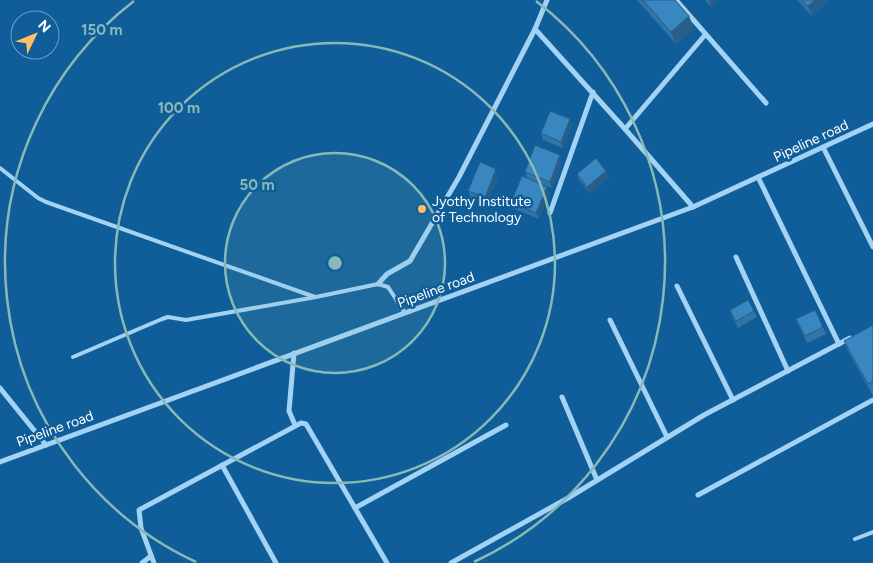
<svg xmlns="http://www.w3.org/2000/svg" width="873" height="563" font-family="Figtree,sans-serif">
<rect width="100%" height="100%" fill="#105e99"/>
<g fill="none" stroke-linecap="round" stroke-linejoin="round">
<g stroke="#a2d2f4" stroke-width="4">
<polyline points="0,168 38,198 46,202 315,297"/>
<polyline points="73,357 162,319 168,317 186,320 316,297 378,284 388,287 405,313"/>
<polyline points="855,539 873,532"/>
</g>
<g stroke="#a2d2f4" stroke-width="5">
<polyline points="676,0 766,103"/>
<polyline points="535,29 625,129 693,207"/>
<polyline points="625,129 705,35"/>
<polyline points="823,147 873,247"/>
<polyline points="758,177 839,344"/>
<polyline points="550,213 593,92"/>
<polyline points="736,257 788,371"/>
<polyline points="378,284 387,274 410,261 459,177 535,29 547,0"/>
<polyline points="677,286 733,400"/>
<polyline points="610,320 667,437"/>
<polyline points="294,353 289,411 295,425"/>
<polyline points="0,388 46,445"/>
<polyline points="562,397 597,480"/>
<polyline points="0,462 693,207 873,124"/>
<polyline points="222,465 276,563"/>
<polyline points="698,495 873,400"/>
<polyline points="355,508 506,425"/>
<polyline points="142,563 151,556"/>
<polyline points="154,563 141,528 139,510 301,423 306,424 387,563"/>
<polyline points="451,563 568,498 704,415 850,338"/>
</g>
</g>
<g fill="#3174a6">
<polygon points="637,0 675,0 689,16 694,29 676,44"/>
<polygon points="705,0 719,0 711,7"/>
<polygon points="797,0 828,0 812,16"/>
<polygon points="572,125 563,148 543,140 541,133"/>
<polygon points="560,155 562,161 552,188 540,184 550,193 539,219 513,208 511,202 527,178 525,172"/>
<polygon points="606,171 609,178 590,193 579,180 577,174"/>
<polygon points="498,176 487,204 471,197 468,191"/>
<polygon points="730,310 754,311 757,317 738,328 732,317"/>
<polygon points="796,319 823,327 826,334 807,343"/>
<polygon points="873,325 873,396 849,353 844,341"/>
</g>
<g fill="#285e87">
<polygon points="709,0 719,0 711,7"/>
<polygon points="815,0 828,0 812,16 808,6"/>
<polygon points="689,16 694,29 676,44 671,32"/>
<polygon points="570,119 572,125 563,148 561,142"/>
<polygon points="560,155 562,161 552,188 550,182"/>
<polygon points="496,169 498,176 487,204 485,197"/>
<polygon points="606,171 609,178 590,193 587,187"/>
<polygon points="547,187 550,193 539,219 536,213"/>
</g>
<g fill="#3987c1" stroke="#285e87">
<polygon points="643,0 675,0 689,16 671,32"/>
<polygon points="802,0 815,0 808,6"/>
<polygon points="550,111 570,119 561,142 541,133"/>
<polygon points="535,145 560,155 550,182 525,172"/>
<polygon points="596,158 606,171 587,187 577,174"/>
<polygon points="480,162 496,169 485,197 468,191"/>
<polygon points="522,176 547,187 536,213 511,202"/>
<polygon points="748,300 754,311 736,321 730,310"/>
<polygon points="815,310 823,327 805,336 796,319"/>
<polygon points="873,325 873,381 868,384 844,341"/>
</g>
<circle cx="335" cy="263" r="110" fill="#87bab6" fill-opacity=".12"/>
<g fill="none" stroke="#87bab6" stroke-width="2.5">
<circle cx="335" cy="263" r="110"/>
<circle cx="335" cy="263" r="220"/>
<path d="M196 562A330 330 0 0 1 134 1M536 1A330 330 0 0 1 474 562"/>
</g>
<circle fill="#ffbf65" stroke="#105e99" stroke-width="2" cx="422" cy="209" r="5"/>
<g text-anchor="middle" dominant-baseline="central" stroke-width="5" stroke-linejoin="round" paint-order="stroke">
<g font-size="14" fill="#fff" stroke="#105e99">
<text transform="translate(811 141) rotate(-25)">Pipeline road</text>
<text transform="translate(436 290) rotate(-20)">Pipeline road</text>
<text transform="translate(55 429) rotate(-20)">Pipeline road</text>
</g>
<g font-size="14" fill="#fff" stroke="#105e99" text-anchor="start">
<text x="432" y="201">Jyothy Institute<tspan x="432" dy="16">of Technology</tspan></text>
</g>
</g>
<circle cx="335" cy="263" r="8" fill="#87bab6" stroke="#105e99" stroke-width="2.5"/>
<g font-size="15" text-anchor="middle" font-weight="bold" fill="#87bab6" stroke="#105e99" stroke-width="5" stroke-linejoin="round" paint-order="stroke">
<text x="102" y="35">150 m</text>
<text x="179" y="113">100 m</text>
<text x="257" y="190">50 m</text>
</g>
<g transform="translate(35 35) rotate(47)"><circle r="24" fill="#105e99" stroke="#709ec2"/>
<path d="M0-4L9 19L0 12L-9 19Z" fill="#ffbf65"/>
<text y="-8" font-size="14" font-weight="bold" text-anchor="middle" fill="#ffffff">N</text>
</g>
</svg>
